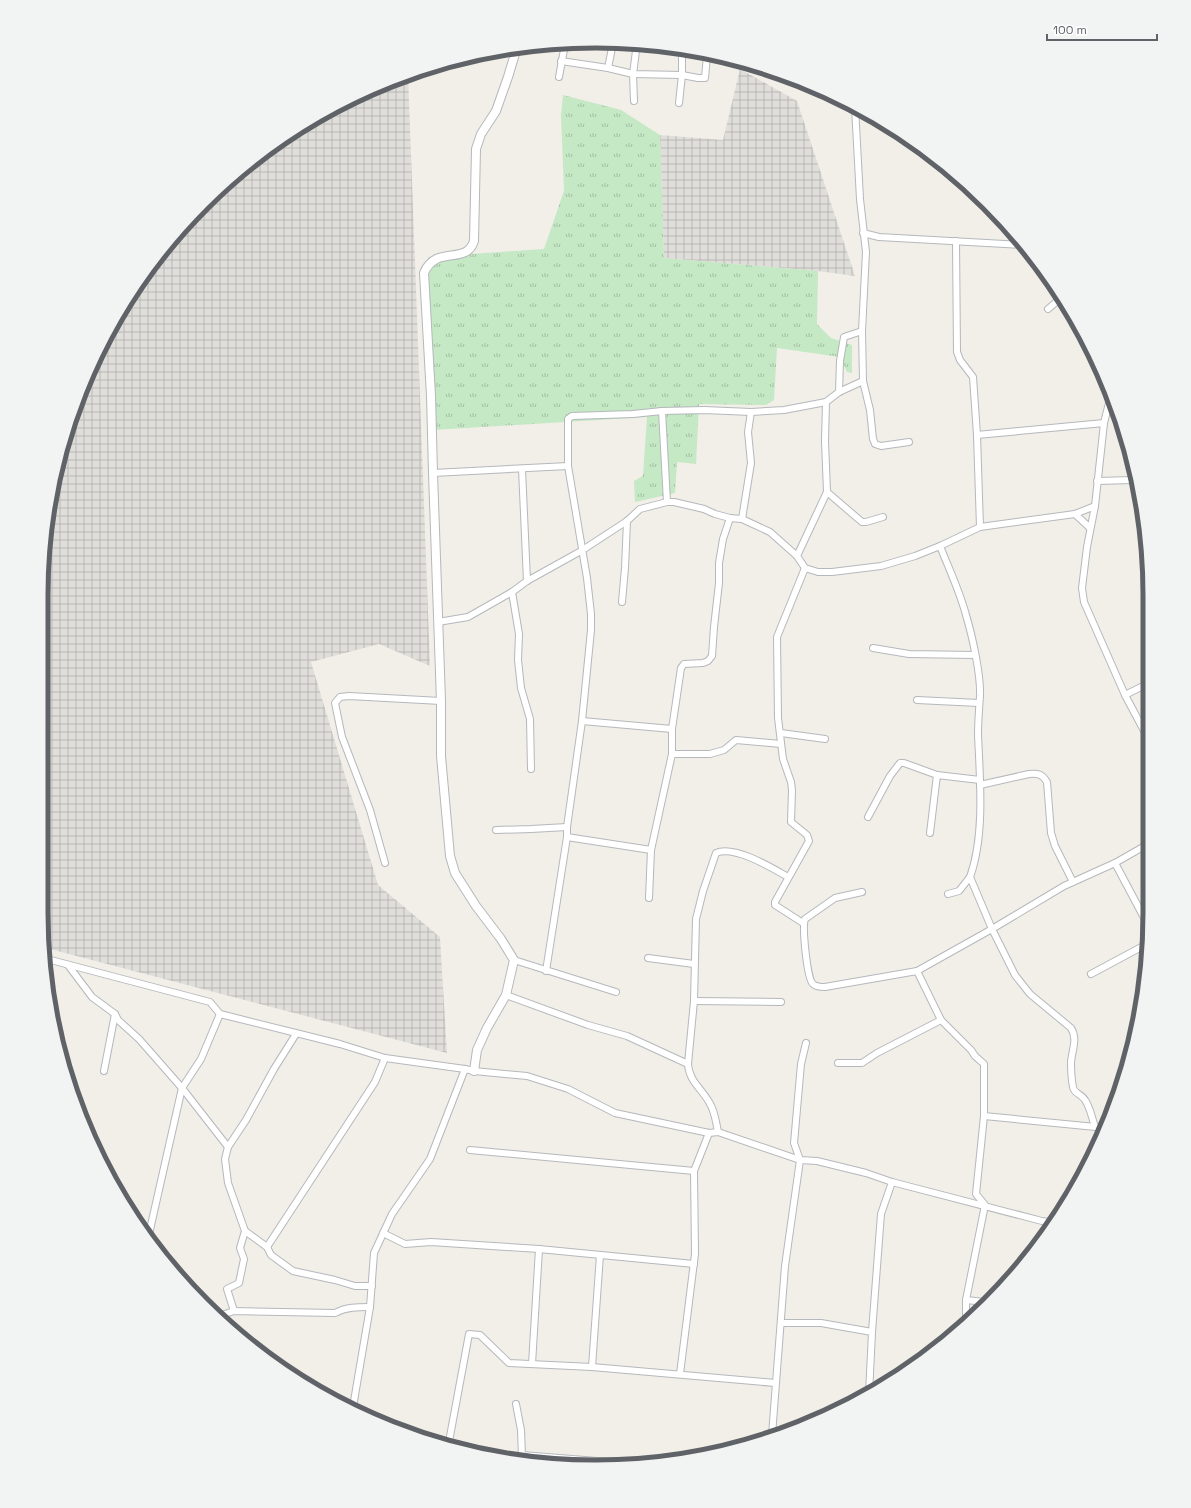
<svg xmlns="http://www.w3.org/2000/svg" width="1191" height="1508" font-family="'Space Grotesk',sans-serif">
<defs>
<pattern id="industrial-grid" width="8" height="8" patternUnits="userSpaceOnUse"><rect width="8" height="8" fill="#e0deda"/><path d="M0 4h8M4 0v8" fill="none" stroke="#b9b8b5"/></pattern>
<pattern id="grass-tufts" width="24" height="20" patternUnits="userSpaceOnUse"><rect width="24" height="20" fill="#c5e8c5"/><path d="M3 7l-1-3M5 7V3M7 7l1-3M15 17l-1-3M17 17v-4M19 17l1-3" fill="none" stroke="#a3c0a4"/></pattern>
</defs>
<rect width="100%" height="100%" fill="#f1efe8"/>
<g fill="url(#industrial-grid)">
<polygon points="740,69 797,101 855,276 818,271 664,258 660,135 723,140"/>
<polygon points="408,74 430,666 379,644 311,662 378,885 440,937 447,1053 46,948 41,912 42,559 71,417 115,318 178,230 230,178 318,115"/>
</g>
<polygon fill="url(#grass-tufts)" points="563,95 621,110 660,135 664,258 818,271 817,324 831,338 852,345 852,373 847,372 840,357 777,348 774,400 766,405 699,404 696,464 677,462 675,493 635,502 634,481 643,476 647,417 433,430 428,257 544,249 564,191 561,116"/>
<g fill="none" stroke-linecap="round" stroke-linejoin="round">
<defs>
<g id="minor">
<polyline points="612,43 654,46"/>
<polyline points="561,61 608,68 633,74 682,75 698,78 705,78 707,55"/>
<polyline points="608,68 613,43"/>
<polyline points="559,77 565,44"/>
<polyline points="634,101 633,74 637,43"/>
<polyline points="679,103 682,75 682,51"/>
<polyline points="863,233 879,237 1024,245"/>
<polyline points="956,241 957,352 960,360 973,377 977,435 980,527"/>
<polyline points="1048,309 1061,298"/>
<polyline points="863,381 870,410 873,439 875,444 881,446 909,442"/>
<polyline points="839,392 840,361 844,337 862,331"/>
<polyline points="1111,395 1104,423 1095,506 1087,547 1082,588 1084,602 1125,695 1149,740"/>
<polyline points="662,411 667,502"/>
<polyline points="977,435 1104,423"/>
<polyline points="522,469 527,581"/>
<polyline points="433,473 568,466"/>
<polyline points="1097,481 1133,480"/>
<polyline points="827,492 862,522 866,522 883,517"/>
<polyline points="1075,514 1090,528"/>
<polyline points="742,519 751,463 748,432 751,412"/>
<path d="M940 546C949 569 960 592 966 615 972 635 981 675 980 696 979 709 978 722 978 735 980 780 985 835 970 877L992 929 1015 975 1030 994 1071 1028C1078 1039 1072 1050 1071 1062 1071 1067 1072 1082 1073 1087 1074 1094 1082 1094 1085 1100 1090 1107 1092 1118 1095 1127"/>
<polyline points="797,556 827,492 825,441 826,402"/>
<polyline points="512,592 519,634 518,660 521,688 530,719 531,769"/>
<polyline points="622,602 625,568 627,521"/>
<polyline points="438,622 468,617 512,592 527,581 581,551 627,521 640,509 667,502 674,502 704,509 715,514 730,518 742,519 770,532 797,556 805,568 818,572 832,572 881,566 915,556 940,546 980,527 1075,514 1095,506"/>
<polyline points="873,648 909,654 975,655"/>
<polyline points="1125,695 1149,683"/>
<polyline points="917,700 979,703"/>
<polyline points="582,721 672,729"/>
<polyline points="781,733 825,739"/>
<polyline points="672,754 672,729 681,668 684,664 703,663 708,661 712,656 714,627 719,583 719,563 723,539 730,518"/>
<path d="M980 785 1029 774C1038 773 1042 774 1047 782L1051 833 1055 846 1073 882"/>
<polyline points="868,817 890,776 900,763 904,763 937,775 980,780"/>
<polyline points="496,830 531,829 567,827"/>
<polyline points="930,833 937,775"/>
<polyline points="651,850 567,837 567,827 582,721 591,630 591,614 587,578 568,466 568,419 572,416 633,414 662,411 704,410 751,412 784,410 826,402 839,392 863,381 862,331 866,252 860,199 855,107"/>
<polyline points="385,863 370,810 342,737 335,703 340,697 349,696 441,701"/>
<polyline points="1115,863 1149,927"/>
<path d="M862 892 835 898 805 919C802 927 807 979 813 984 816 987 821 987 825 987L917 971"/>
<polyline points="948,894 959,891 970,877"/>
<polyline points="649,898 651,850 672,754 710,754 724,750 736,740 781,744"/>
<polyline points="803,923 775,905 775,902 809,841 807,835 791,822 792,790 791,782 783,759 778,718 777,637 805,568"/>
<polyline points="648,958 694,964"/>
<polyline points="47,959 210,1002 220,1014 340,1044 385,1058 465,1069 474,1071 527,1076 568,1089 615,1113 709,1133 718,1132 800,1160 817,1161 866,1173 892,1182 1042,1221 1055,1223"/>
<polyline points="514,960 616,992"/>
<polyline points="68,965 92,997 115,1014 118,1020 139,1039 182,1088 228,1147"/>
<polyline points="546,971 567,837"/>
<polyline points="1091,974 1147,944"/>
<polyline points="506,995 588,1025 627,1036 688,1064"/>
<polyline points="694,1001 781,1002"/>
<polyline points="296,1034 274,1069 246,1120 228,1147 225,1159 228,1183 245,1231 267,1247 271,1255 293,1271 335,1280 355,1286 372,1286"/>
<polyline points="838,1063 862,1063 877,1053 941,1020"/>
<polyline points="104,1071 115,1014"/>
<polyline points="984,1116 1106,1128"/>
<path d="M718 1132C716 1122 715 1111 709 1102 701 1088 689 1081 688 1064L694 1001 696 919 703 891 716 853C735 845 772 868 788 877"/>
<polyline points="470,1150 694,1171"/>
<polyline points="383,1233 405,1244 431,1242 539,1249 694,1264"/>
<polyline points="149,1234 182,1088 201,1059 220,1014"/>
<polyline points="267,1247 375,1082 385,1058"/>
<polyline points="966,1300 985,1302"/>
<polyline points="201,1302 260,1348"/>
<polyline points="234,1311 227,1289 239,1283 244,1259 240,1248 245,1231"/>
<path d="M219 1316 234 1311 335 1313C346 1307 358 1307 370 1307"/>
<polyline points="781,1323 821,1323 872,1332"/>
<polyline points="966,1324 966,1300 985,1205 976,1194 984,1116 984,1064 975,1056 971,1050 941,1020 917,971 992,929 1064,886 1115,863 1150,843"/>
<polyline points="532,1364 539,1249"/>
<polyline points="592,1367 600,1255"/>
<polyline points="680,1374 695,1254 694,1171 709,1133"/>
<polyline points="869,1394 872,1332 881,1214 892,1182"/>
<polyline points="516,1404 521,1430 522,1457"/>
<polyline points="353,1407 370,1307 374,1253 392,1214 430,1159 465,1069"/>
<polyline points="772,1435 785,1266 800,1160 794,1143 801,1064 806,1043"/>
<polyline points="448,1447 469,1334 480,1335 509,1363 592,1367 775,1383"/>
<polyline points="522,1455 622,1463"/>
</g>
<path id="tertiary" d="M474 1071 477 1050 487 1028 506 995 514 960 501 939 476 906 455 873 450 856 441 756V701L433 473 431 396 424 273C436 244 466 266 474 241L476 149 481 134 496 111 508 77 517 47"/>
</defs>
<use href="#minor" stroke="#b5b8bc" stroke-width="8"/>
<use href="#tertiary" stroke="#b5b8bc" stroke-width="10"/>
<use href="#minor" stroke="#fff" stroke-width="6"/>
<use href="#tertiary" stroke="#fff" stroke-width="8"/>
</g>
<path d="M0 0H1191V1508H0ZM595 48H596A547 547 0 0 1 1143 595V913A547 547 0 0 1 596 1460H595A547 547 0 0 1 48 913V595A547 547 0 0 1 595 48Z" fill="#f2f3f3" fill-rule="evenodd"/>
<path fill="none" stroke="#5f6368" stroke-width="5" d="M595 48H596A547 547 0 0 1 1143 595V913A547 547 0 0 1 596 1460H595A547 547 0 0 1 48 913V595A547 547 0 0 1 595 48Z"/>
<path d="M1047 34v6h110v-6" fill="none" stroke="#5f6368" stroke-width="2"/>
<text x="1053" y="34" font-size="12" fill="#5f6368" stroke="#ffffff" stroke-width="3" paint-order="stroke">100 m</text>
</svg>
